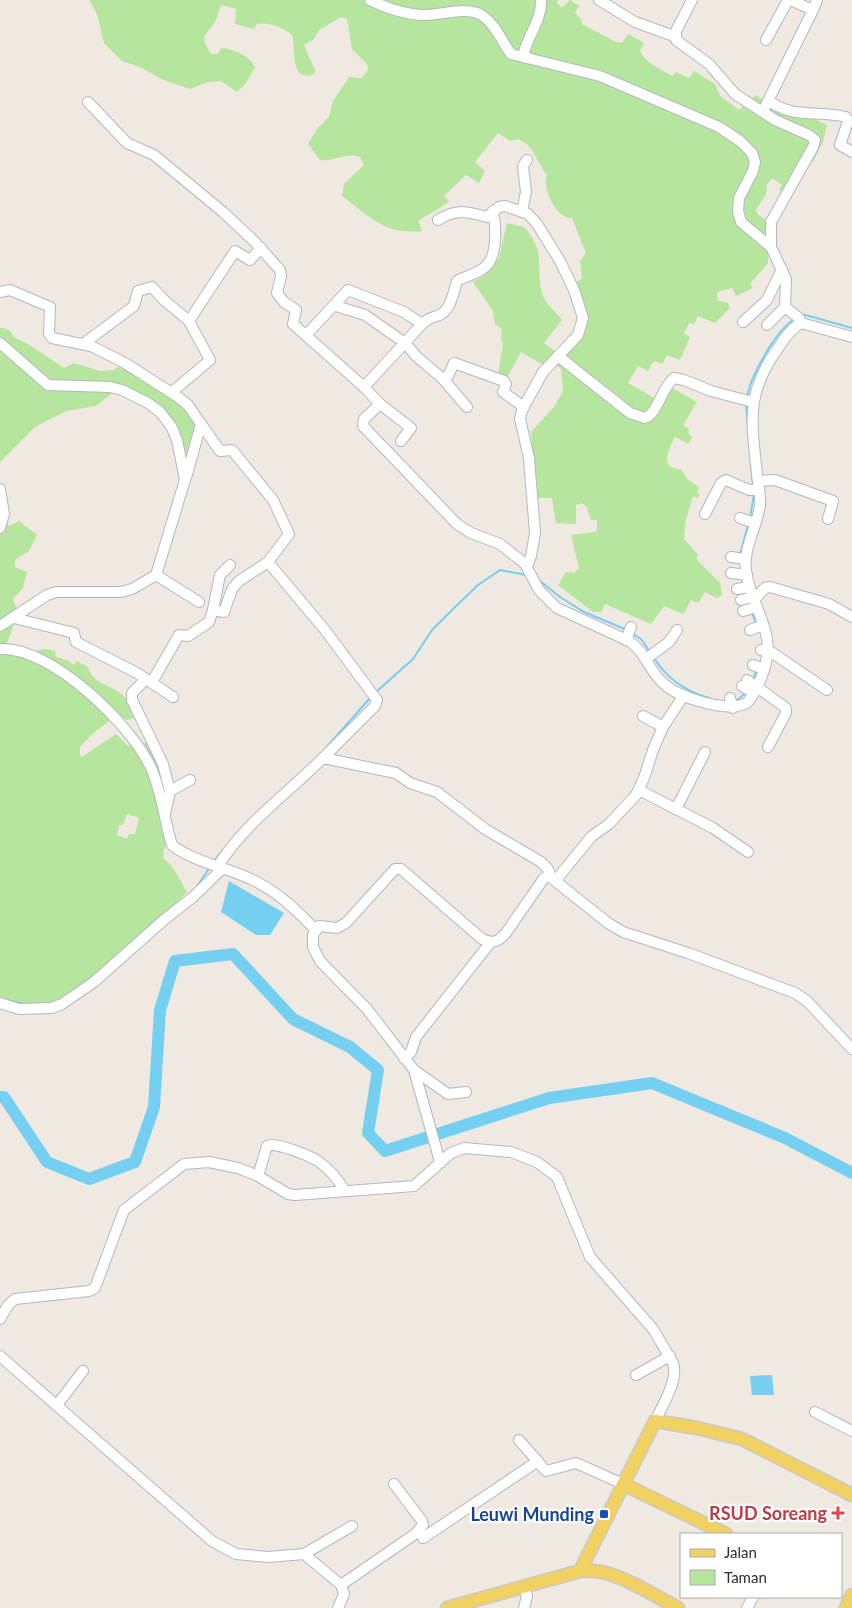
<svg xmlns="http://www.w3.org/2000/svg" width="852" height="1608" font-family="Lato,sans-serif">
<rect width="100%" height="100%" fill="#efe9e1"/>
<g fill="#b6e59e" fill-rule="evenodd">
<path d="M89 0H558L557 3 562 8 570 0 579 6 575 13 581 19 582 24 616 42 622 43 628 34 644 43 640 51C646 64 661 69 672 76L676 72 689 78 694 71 715 84 720 96 739 110 756 95 771 106 818 117V121L827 125 823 142 813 162 808 161 789 195 779 190 782 185 772 178 767 185 766 194 756 210 757 214 768 221V263L750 284 753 288 736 296 732 288 717 292 718 301 728 303 730 308 715 323 698 316 694 324 689 323 684 333 690 337 680 360 667 355 662 364 654 361 648 371 638 366 628 383 656 399 660 408 672 388 697 402 683 425 689 429 688 434 692 436 689 444 675 437C669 448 658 470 681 469L687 479 699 487 697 492 700 495 698 498 693 496 685 523 684 539 698 555 697 560 720 583 722 595 717 598 705 592 698 603 691 600 683 614 664 606 651 624 605 604 601 612H593L558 585 566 572 574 573 579 568 571 535 595 532 597 530V520H591L587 507 582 503 576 505V524L556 523 552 498H537L531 432 554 407 563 391 561 369 555 364 584 333 588 316 576 283 582 278 580 261 586 253 572 218C557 220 541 187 547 175 537 164 534 143 517 139L510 141 498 133 475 162 485 171 479 183 466 175 444 196 449 202 418 221 422 231C385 235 370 217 342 196L344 184 364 165 360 157C346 152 334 162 320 160L308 144 317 129 329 117 333 101 349 77 362 78 368 70 367 64 352 49 347 19 341 17 319 30 314 39 304 45 315 71 314 74C289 84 296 46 292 35 282 27 269 22 257 24L254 29 235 24 236 9 221 5C219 10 218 15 216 20 206 37 198 33 211 54H218L221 48C234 49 249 55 255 67L246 83 237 92 221 81 208 82 190 89 161 79 140 67 122 61 104 43 97 14Z"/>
<path d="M507 223 524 227C548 254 534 268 543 296 546 304 557 313 562 320L544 343 556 352 545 366 521 352 507 378 498 374 503 344 501 338 502 329 495 324 493 311 473 282 485 275 499 258Z"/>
<path d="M0 328H4L10 331 15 338 28 344 64 368 74 363 100 371 114 370 117 367 131 371 189 408 198 426 187 455 182 456C173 415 167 402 125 388L112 393 96 406 66 411 35 427 0 462Z"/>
<path d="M0 504 7 524 10 526 19 521 37 535 29 551 15 560V567L27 572 23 588 13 599 17 609 14 624 4 651 29 655C38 649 44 647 55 651L56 657 67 660 74 665 77 661 88 667C96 693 127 680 135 718L127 720 118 714 91 735 80 747V755L82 757 116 734 128 746 149 742 165 780 155 787 168 843 164 849 163 858C176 868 178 878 187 892 165 914 75 1001 49 1005 34 1008 15 1000 0 997ZM127 814 139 818 135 834H129L127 839 117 835 119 825H123Z"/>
</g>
<g fill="#75cff0">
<polygon points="229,881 284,913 270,935 256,935 221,912"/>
<polygon points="772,1375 774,1395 752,1395 750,1376"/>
</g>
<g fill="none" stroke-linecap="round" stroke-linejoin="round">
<g stroke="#75cff0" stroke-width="2">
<polyline points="802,314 852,328"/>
<path d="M747 397C751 375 775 332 794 319"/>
<polyline points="746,404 753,487"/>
<polyline points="750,518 754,494"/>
<polyline points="740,555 748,525"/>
<polyline points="535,577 560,597 584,612 627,630"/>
<polyline points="752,612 756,624"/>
<polyline points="633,634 641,639 650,652"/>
<path d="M654 658C667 679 685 691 709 698"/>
<polyline points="753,679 757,669"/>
<polyline points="375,693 413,659 432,630 453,609 478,585 500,570 526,575"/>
<polyline points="735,702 747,692"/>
<polyline points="325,749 370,698"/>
<polyline points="214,861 224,849"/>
<polyline points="196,888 210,867"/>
<polyline points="7,1000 25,1004"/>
</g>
<polyline stroke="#75cff0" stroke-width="12" points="0,1097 4,1097 47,1162 89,1179 135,1162 154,1107 160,1010 175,961 233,954 293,1019 350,1047 378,1070 368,1133 385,1151 549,1098 652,1083 785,1138 852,1173"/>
<defs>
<g id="minor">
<path d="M370 0C386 8 403 14 422 15 440 16 467 5 483 16 496 25 502 42 511 54L600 76 719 127 740 141 752 153 755 162 753 171 739 198 738 211 741 222 771 247"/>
<polyline points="599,0 635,22 674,36"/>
<polyline points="692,0 676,31 676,40 709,64 735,94 775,120 809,135 815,140 813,147 771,222 771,247 786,279 785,307 799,318 801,323"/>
<polyline points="813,10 817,0"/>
<polyline points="766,40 788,0"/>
<path d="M526 58 524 52C529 34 542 19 541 0"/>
<path d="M769 101C794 119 818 110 846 117L848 121 840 145 852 152"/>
<path d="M88 102 127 143 154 155 223 212 254 241 280 270 281 276 277 293 284 302 296 310 293 324 364 387 380 404 364 419 363 426 457 524 471 533 500 544 519 559 525 564 539 590 557 608 629 641C645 651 649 671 663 683 679 698 727 713 747 703 754 695 759 684 763 673 778 630 752 612 746 571 743 547 757 528 760 505 761 495 758 484 757 474 752 425 745 395 776 351 783 341 790 329 801 323L852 337"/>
<polyline points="763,111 813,10 790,0"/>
<polyline points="522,211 526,192 523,166 527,160"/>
<path d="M438 220C456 208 467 212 487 217L499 207 505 206 528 214 537 224 560 261 574 290 583 318 578 335 543 372 522 410 520 419 529 458 535 533 531 556 527 567"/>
<polyline points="0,292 10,290 50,307 49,334 52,338 91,346 125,363 178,397 188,405 201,424 186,478"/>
<polyline points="336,306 365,315 405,343 416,356 443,379 467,407"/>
<polyline points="743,322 767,300 782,269"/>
<polyline points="767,325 785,307"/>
<polyline points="306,335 348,290 404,312 422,324"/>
<polyline points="0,343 48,385 110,387 122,390 148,403 160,412 171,426 177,440 185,480 156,575 132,589 121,592 56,592 47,595 0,626"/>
<polyline points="83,344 134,306 138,291 152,287 165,301 189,321"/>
<path d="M558 356 630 413 645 418C657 415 662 387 674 378L684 380 711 391 753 402"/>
<polyline points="443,379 448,376 454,363 504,381 506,384 503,392 524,407"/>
<path d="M364 387 422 324C428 319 430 318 437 316 451 312 453 293 457 281 466 276 477 274 485 267 498 257 496 225 493 211"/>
<polyline points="172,392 210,360 189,321 235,251 250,260 261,248"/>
<polyline points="380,404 411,428 401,441"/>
<polyline points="201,424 220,451 232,450 273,500 289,534 268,562 325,630 377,700 375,706 323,758 396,773 410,783 437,792 485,829 541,862 548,869 551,877"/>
<polyline points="758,481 775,480 833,501 828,519"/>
<polyline points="0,489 4,514 0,528"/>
<polyline points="705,514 721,483 726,480 749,490 759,490"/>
<polyline points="740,518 755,523"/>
<polyline points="731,557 745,559"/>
<polyline points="731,573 747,575"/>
<polyline points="156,575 199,602"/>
<polyline points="737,589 749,587"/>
<polyline points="741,600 752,597"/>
<polyline points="754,600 765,588 770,587 829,604 852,617"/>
<polyline points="213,610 220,575 230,565"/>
<polyline points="743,611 757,607"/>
<polyline points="14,618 74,633 76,642 137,673 173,697"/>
<polyline points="750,630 763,625"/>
<polyline points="626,640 631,627"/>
<path d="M0 649C50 646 131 724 151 768 162 792 164 820 172 845 195 863 227 867 253 880 278 892 296 910 315 929"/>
<polyline points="761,650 771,652 827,690"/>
<polyline points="646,659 669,642 677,630"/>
<polyline points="753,665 764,669"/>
<polyline points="146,679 132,693 132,700 163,764 170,791 165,814"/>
<polyline points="747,680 786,708 786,713 768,747"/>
<polyline points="152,682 179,635 188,636 209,622 213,610 224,612 232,589 239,581 268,562"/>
<polyline points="742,686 754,693"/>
<polyline points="730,698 733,708"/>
<polyline points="643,716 663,727"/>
<polyline points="639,790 713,828 748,852"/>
<polyline points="170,791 190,780"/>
<polyline points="676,809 705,752"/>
<path d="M218 866C244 824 288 793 323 758"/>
<polyline points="556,880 592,836 609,824 636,795 644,778 653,750 663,727 684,695"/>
<polyline points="0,1003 19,1009 52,1008 62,1004 94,982 165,919 193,897 222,869"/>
<polyline points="404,1058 411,1052 416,1037 490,943"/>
<polyline points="414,1070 448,1094 466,1092"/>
<path d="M440 1162 414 1070 367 1009 320 961 313 947V935L319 926 337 928 346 923 395 869H401L482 939C493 944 498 942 506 933L544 878 549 876 608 923 623 932 688 953 795 993 807 1001 852 1049"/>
<path d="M258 1176 267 1146C274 1141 310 1156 318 1161 329 1169 338 1179 344 1190"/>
<path d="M0 1319 8 1305 15 1299 89 1291 95 1288 124 1210 184 1164 209 1162 238 1168 258 1176 288 1194 295 1195 414 1186 451 1153 464 1148 511 1152 537 1162 557 1177 590 1257 653 1329 673 1363C679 1380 662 1406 655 1421"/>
<polyline points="0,1356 212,1541 236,1554 268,1557 304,1554 341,1585 344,1594 338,1608"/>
<polyline points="636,1375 670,1356"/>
<polyline points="57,1405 83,1371"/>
<polyline points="815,1412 852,1431"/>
<polyline points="519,1440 546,1471 576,1463 623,1484"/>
<polyline points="423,1538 538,1461"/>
<polyline points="304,1554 352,1526"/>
<polyline points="341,1585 415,1534 423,1525 422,1521 394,1484"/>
<polyline points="524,1608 527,1596 524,1587"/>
<polyline points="747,1608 753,1597"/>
</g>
<g id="major">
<polyline points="623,1484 726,1534"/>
<polyline points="580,1571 655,1421 697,1428 742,1439 852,1495"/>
<path d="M447 1608 580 1571C614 1567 648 1593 678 1608"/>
<polyline points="846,1608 852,1595"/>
</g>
</defs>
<use href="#minor" stroke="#b4b7c1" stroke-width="12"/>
<use href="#major" stroke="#c9c9c9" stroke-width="15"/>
<use href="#minor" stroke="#fff" stroke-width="10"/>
<use href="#major" stroke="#f2d163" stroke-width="12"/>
</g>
<path fill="#e0444e" stroke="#fff" stroke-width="2" d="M835.5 1505.5h5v5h5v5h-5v5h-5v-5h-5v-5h5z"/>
<rect fill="#1a4fb4" stroke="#fff" stroke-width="2" x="599" y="1509" width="10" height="10" rx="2.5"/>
<g text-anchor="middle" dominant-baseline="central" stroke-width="4.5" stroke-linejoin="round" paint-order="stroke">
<g font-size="18" font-weight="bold" fill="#be3a42" stroke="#fff" text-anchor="end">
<text x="827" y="1513">RSUD Soreang</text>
</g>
<g font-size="18" font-weight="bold" fill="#164399" stroke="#fff" text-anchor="end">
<text x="594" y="1514">Leuwi Munding</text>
</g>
</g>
<rect x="680" y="1533" width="162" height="65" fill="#ffffff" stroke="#ababab"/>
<rect x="690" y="1549" width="25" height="8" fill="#f2d163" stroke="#ababab"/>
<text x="724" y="1558" font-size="15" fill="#2e2e2e">Jalan</text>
<rect x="690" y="1570" width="25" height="15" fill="#b6e59e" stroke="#ababab"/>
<text x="724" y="1583" font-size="15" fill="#2e2e2e">Taman</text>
</svg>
